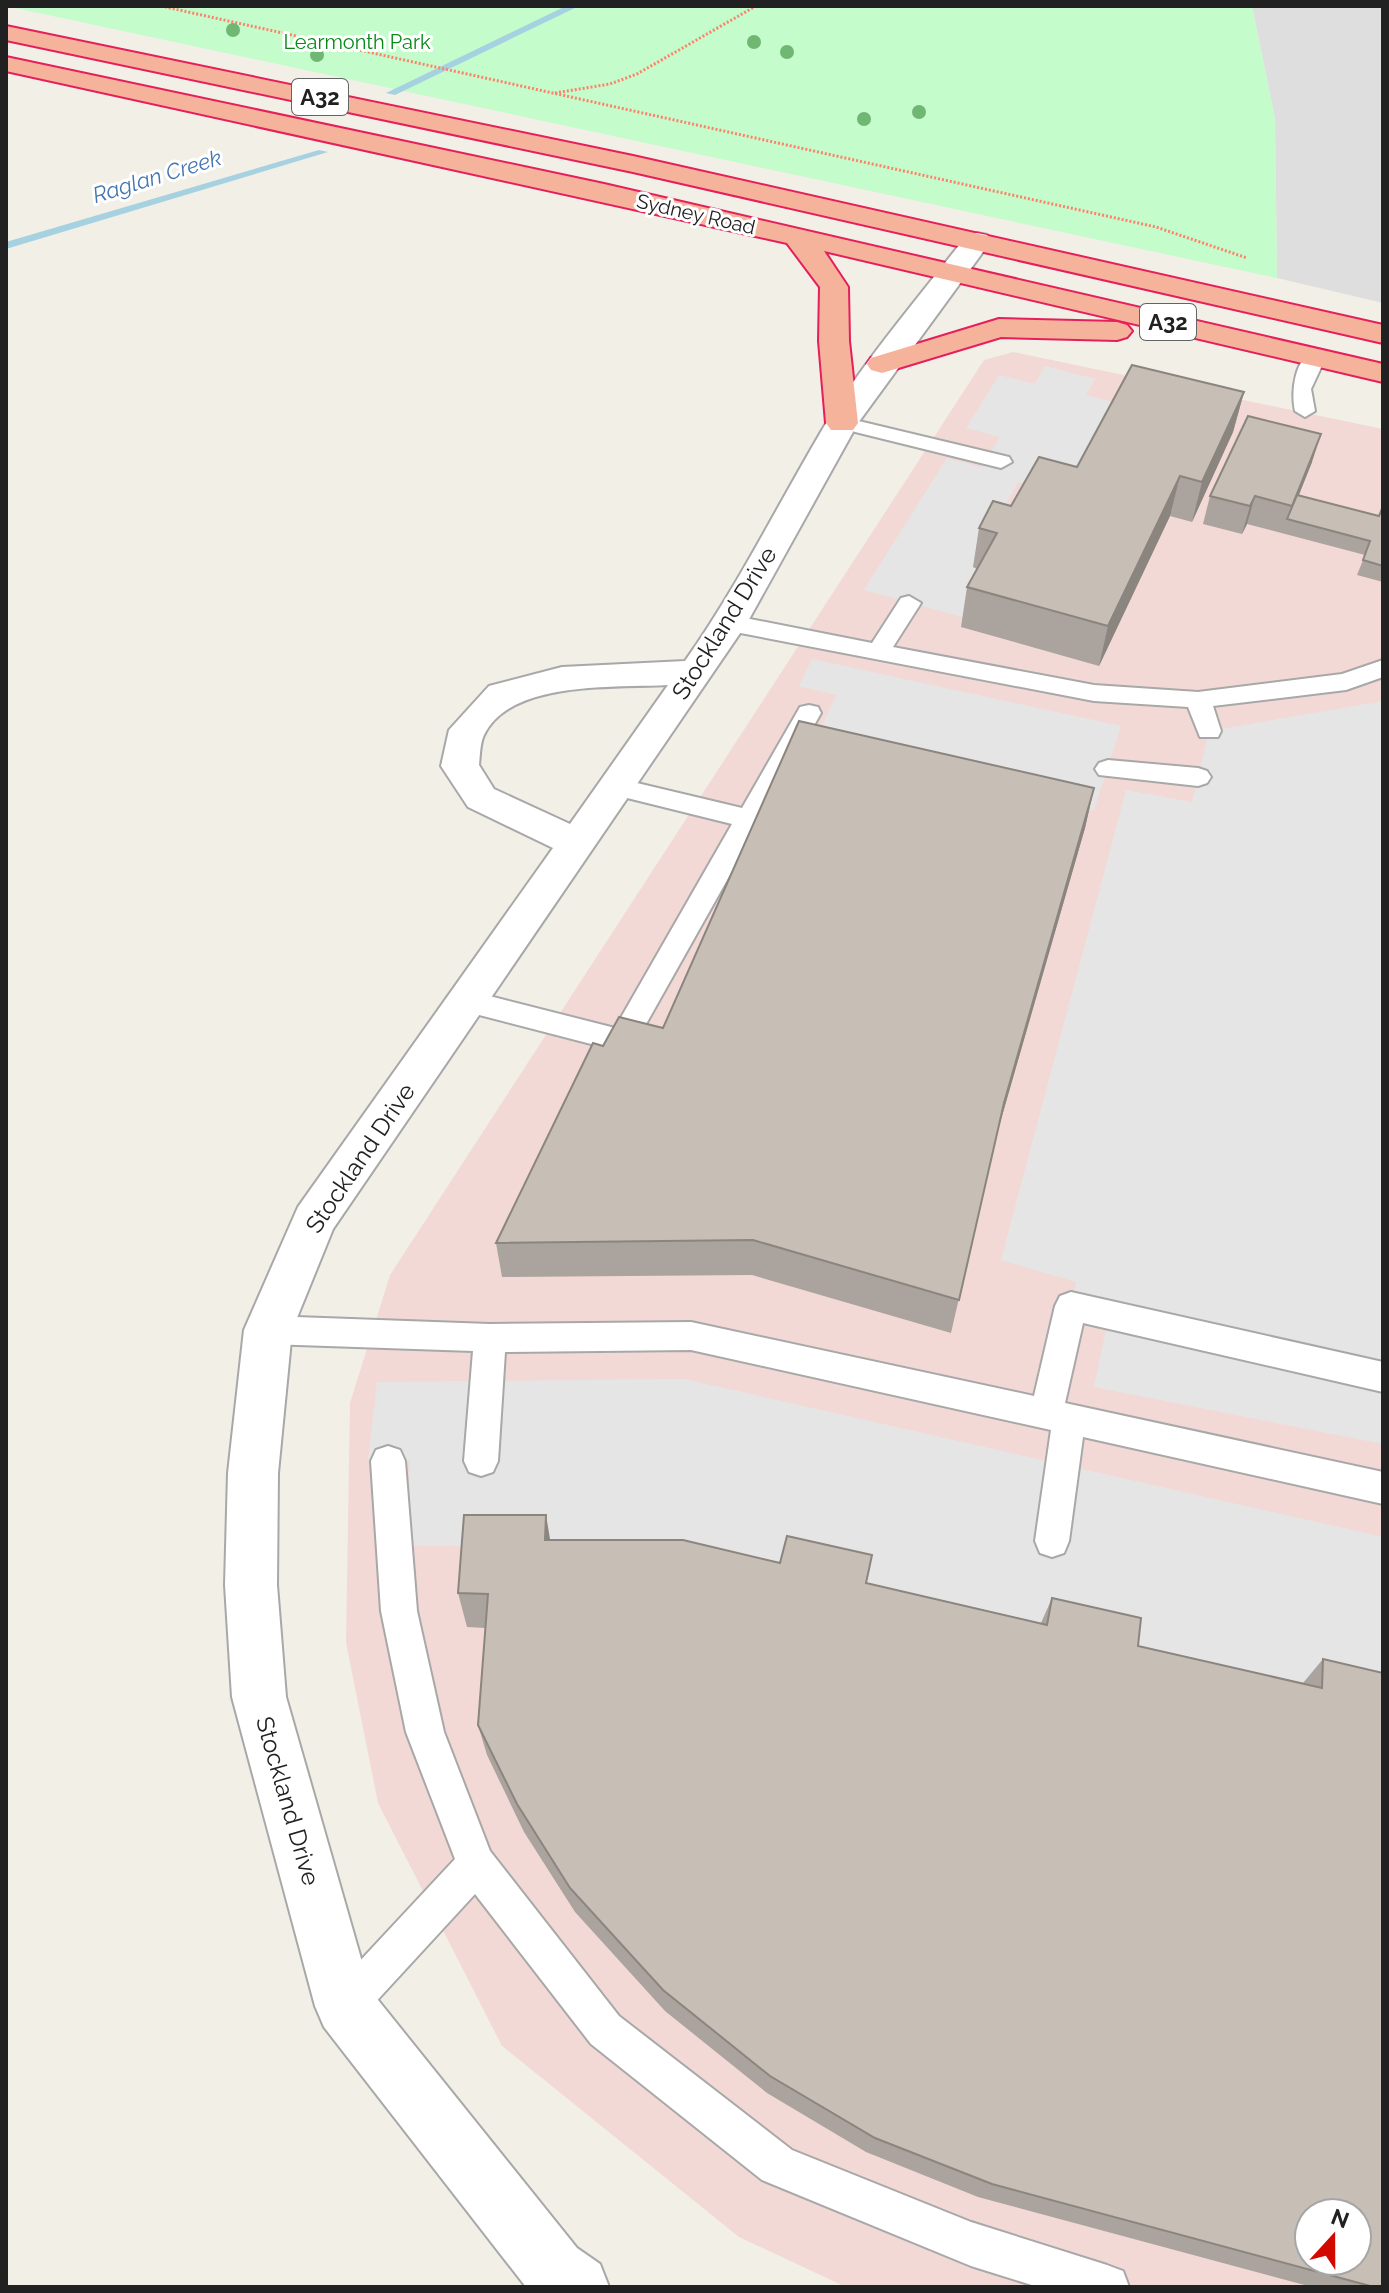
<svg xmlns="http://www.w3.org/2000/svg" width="1389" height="2293" font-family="Raleway,sans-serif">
<rect width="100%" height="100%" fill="#f2efe7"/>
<polygon fill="#dfdede" points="1252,6 1383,6 1383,303 1277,278 1275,119"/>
<path fill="#f3d9d6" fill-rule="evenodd" d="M1013 352 1383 429V2287H846L739 2237 502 2046 378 1803 346 1643 350 1403 390 1275 984 360ZM1309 2213H1357V2261H1309Z"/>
<polygon fill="#c4fccb" points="6,6 1252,6 1275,119 1277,278"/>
<g fill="#e5e5e5">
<polygon points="1045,366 1095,379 1086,395 1124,405 1075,497 1018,482 973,567 991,573 966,618 864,590 947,458 981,467 1000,437 966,428 999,375 1035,384"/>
<polygon points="812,659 1121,726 1094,810 813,746 836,695 799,686"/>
<polygon points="1383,701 1383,1444 1094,1387 1109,1315 1071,1306 1076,1282 1001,1260 1126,790 1192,802 1209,731"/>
<polygon points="684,1379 1383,1537 1383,1707 693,1545 407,1546 410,1461 368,1461 377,1382"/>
</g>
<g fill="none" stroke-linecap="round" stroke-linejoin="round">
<g fill="#a6d1e1" fill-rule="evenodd">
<polygon points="566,6 579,6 395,95 386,93"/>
<polygon points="319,150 328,152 6,249 6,242"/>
</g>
<defs>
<g id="service">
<path d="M1316 351 1326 357 1311 389 1315 411 1305 417 1295 411C1291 393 1294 356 1316 351Z"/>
<polygon points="842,417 1009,457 1012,462 1001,468 835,427 831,423 835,419"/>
<polygon points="909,596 921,603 893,647 1094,685 1198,692 1342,674 1383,660 1383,677 1346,690 1213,706 1221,731 1218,737 1200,737 1188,707 1094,701 730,631 718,623 730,615 872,643 901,598"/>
<polygon points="809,705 818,707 821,713 632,1049 622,1052 456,1009 452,1001 456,993 466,990 615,1028 732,824 607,793 603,787 607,781 616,778 742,808 800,707"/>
<polygon points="1108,760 1198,768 1207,771 1211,777 1207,783 1198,786 1099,775 1095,769 1099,763"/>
<polygon points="1071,1292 1383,1362 1383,1392 1083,1323 1065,1403 1383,1472 1383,1504 1083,1437 1069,1541 1064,1553 1052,1557 1040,1553 1035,1541 1051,1430 691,1350 505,1352 498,1461 493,1472 481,1476 469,1472 464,1461 473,1351 268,1344 257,1340 252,1330 257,1320 268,1316 490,1324 691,1322 1034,1396 1055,1306 1060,1296"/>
<polygon points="388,1446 400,1450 405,1461 417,1611 444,1732 490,1851 619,2016 792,2150 971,2222 1107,2265 1123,2271 1129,2287 1038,2287 971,2266 762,2180 591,2044 475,1894 359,2020 345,2026 331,2020 325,2006 331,1992 455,1859 406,1732 381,1611 371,1461 376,1450"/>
</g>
<path id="minor" d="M977 233 987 235 991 241 858 423 747 623 333 1229 292 1330 278 1473 277 1585 286 1697 370 1990 577 2248 600 2264 609 2287H526L324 2027 315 2006 232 1697 225 1585 228 1473 244 1330 298 1207 553 848 468 807 441 766 449 730 489 686 562 667 685 661C738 586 778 504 825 425 866 358 919 297 967 235ZM668 685 570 824 494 789 479 765C480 756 480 743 484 735 510 680 617 688 668 685Z"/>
<g id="trunk">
<polygon points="6,26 633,156 1383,325 1383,343 633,172 6,40"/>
<polygon points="6,57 604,184 1383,364 1383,382 824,251 848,287 849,341 858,423 853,430 831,430 826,423 819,341 820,287 787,243 6,71"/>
<polygon points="999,319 1117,322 1127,325 1132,331 1127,337 1117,340 1001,337 882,373 871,370 867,364 871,358"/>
</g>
</defs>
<use href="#service" stroke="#a8a8a8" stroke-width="4"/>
<use href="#minor" stroke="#a8a8a8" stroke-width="4"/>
<use href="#trunk" stroke="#e51f5b" stroke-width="4"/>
<g stroke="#ff816b" stroke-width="3" stroke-dasharray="2 2" stroke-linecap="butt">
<polyline points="161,6 1156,227 1247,258"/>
<polyline points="555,93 610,84 637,74 756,6"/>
</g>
<use href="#service" fill="#fff" fill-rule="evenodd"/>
<use href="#minor" fill="#fff" fill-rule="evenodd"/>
<use href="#trunk" fill="#f6b39c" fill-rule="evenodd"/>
</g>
<g fill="#70b774">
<circle cx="233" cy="30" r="7"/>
<circle cx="754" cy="42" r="7"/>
<circle cx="787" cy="52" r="7"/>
<circle cx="317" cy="55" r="7"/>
<circle cx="919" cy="112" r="7"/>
<circle cx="864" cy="119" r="7"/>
</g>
<g fill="#aba39d">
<polygon points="1244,392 1233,432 1192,522 1170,516 1099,666 961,627 967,587 977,569 973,567 979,528 1011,506 1077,467"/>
<polygon points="1312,462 1299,495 1379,516 1383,506 1383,582 1357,575 1365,555 1247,524 1242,534 1203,524 1210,496"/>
<polygon points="1094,788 1085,828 996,1137 951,1333 752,1275 502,1277 496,1243 603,1046 663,1028"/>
<polygon points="550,1540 867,1583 1041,1623 1052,1598 1138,1646 1303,1683 1323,1659 1383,2287 1312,2287 978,2197 866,2152 767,2093 665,2011 575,1912 524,1832 487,1755 478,1725 485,1628 467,1627 458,1593"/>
</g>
<g fill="#8b857f">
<polygon points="1244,392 1233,432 1192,522 1202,482"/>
<polygon points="1321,434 1312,462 1289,519 1287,519 1292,506"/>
<polygon points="1180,476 1170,516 1099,666 1108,626"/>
<polygon points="1255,496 1247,524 1242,534 1250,506"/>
<polygon points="1094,788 1085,828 995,1140 1004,1103"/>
<polygon points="546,1515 552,1551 545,1540"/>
</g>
<g fill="#c7beb6" stroke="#8b857f" stroke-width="2" fill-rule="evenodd">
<polygon points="1132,365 1244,392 1202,482 1180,476 1108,626 967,587 997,533 979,528 993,501 1011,506 1039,457 1077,467"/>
<polygon points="1248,416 1321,434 1292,506 1255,496 1250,506 1210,496"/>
<polygon points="1297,495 1379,516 1383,506 1383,566 1363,560 1370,541 1287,519"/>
<polygon points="799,721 1094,788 1004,1103 959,1300 753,1240 496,1243 593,1043 603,1046 619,1017 663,1028"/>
<path d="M464 1515H546L545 1540H683L780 1563 787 1536 872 1555 866 1583 1047 1625 1052 1598 1141 1618 1138 1646 1322 1688 1323 1659 1383 1673V2287H1374L992 2184 875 2138 770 2076 663 1990 570 1888 517 1804 478 1725 488 1594 458 1593ZM1309 2213H1357V2261H1309Z"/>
</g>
<g text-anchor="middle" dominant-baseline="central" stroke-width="6" stroke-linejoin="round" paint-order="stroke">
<g font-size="20" fill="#068916" stroke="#fff">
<text x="357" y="42">Learmonth Park</text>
</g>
<g font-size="20" fill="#212121" stroke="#fff">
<text transform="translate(696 214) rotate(13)">Sydney Road</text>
</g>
<g fill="#fff" stroke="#646464" stroke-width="2">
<rect x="292" y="79" width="56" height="36" rx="6"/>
<rect x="1140" y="304" width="56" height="36" rx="6"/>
</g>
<g font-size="22" font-weight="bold" fill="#212121">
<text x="320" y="97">A32</text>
<text x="1168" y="322">A32</text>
</g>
<g font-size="22" font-style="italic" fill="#4475af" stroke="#fff">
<text transform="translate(157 176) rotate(-17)">Raglan Creek</text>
</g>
<g font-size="24" fill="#212121" stroke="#fff">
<text transform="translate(724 623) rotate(-58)">Stockland Drive</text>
<text transform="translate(360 1158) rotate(-56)">Stockland Drive</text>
<text transform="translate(288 1801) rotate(74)">Stockland Drive</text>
</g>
</g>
<rect width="1389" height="2293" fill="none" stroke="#212121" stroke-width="16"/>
<g transform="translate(1333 2237) rotate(21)"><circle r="38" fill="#ffffff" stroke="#a6a6a6" stroke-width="2"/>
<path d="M0-6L14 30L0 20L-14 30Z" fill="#d20900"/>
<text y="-12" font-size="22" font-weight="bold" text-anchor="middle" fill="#212121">N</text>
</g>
</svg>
